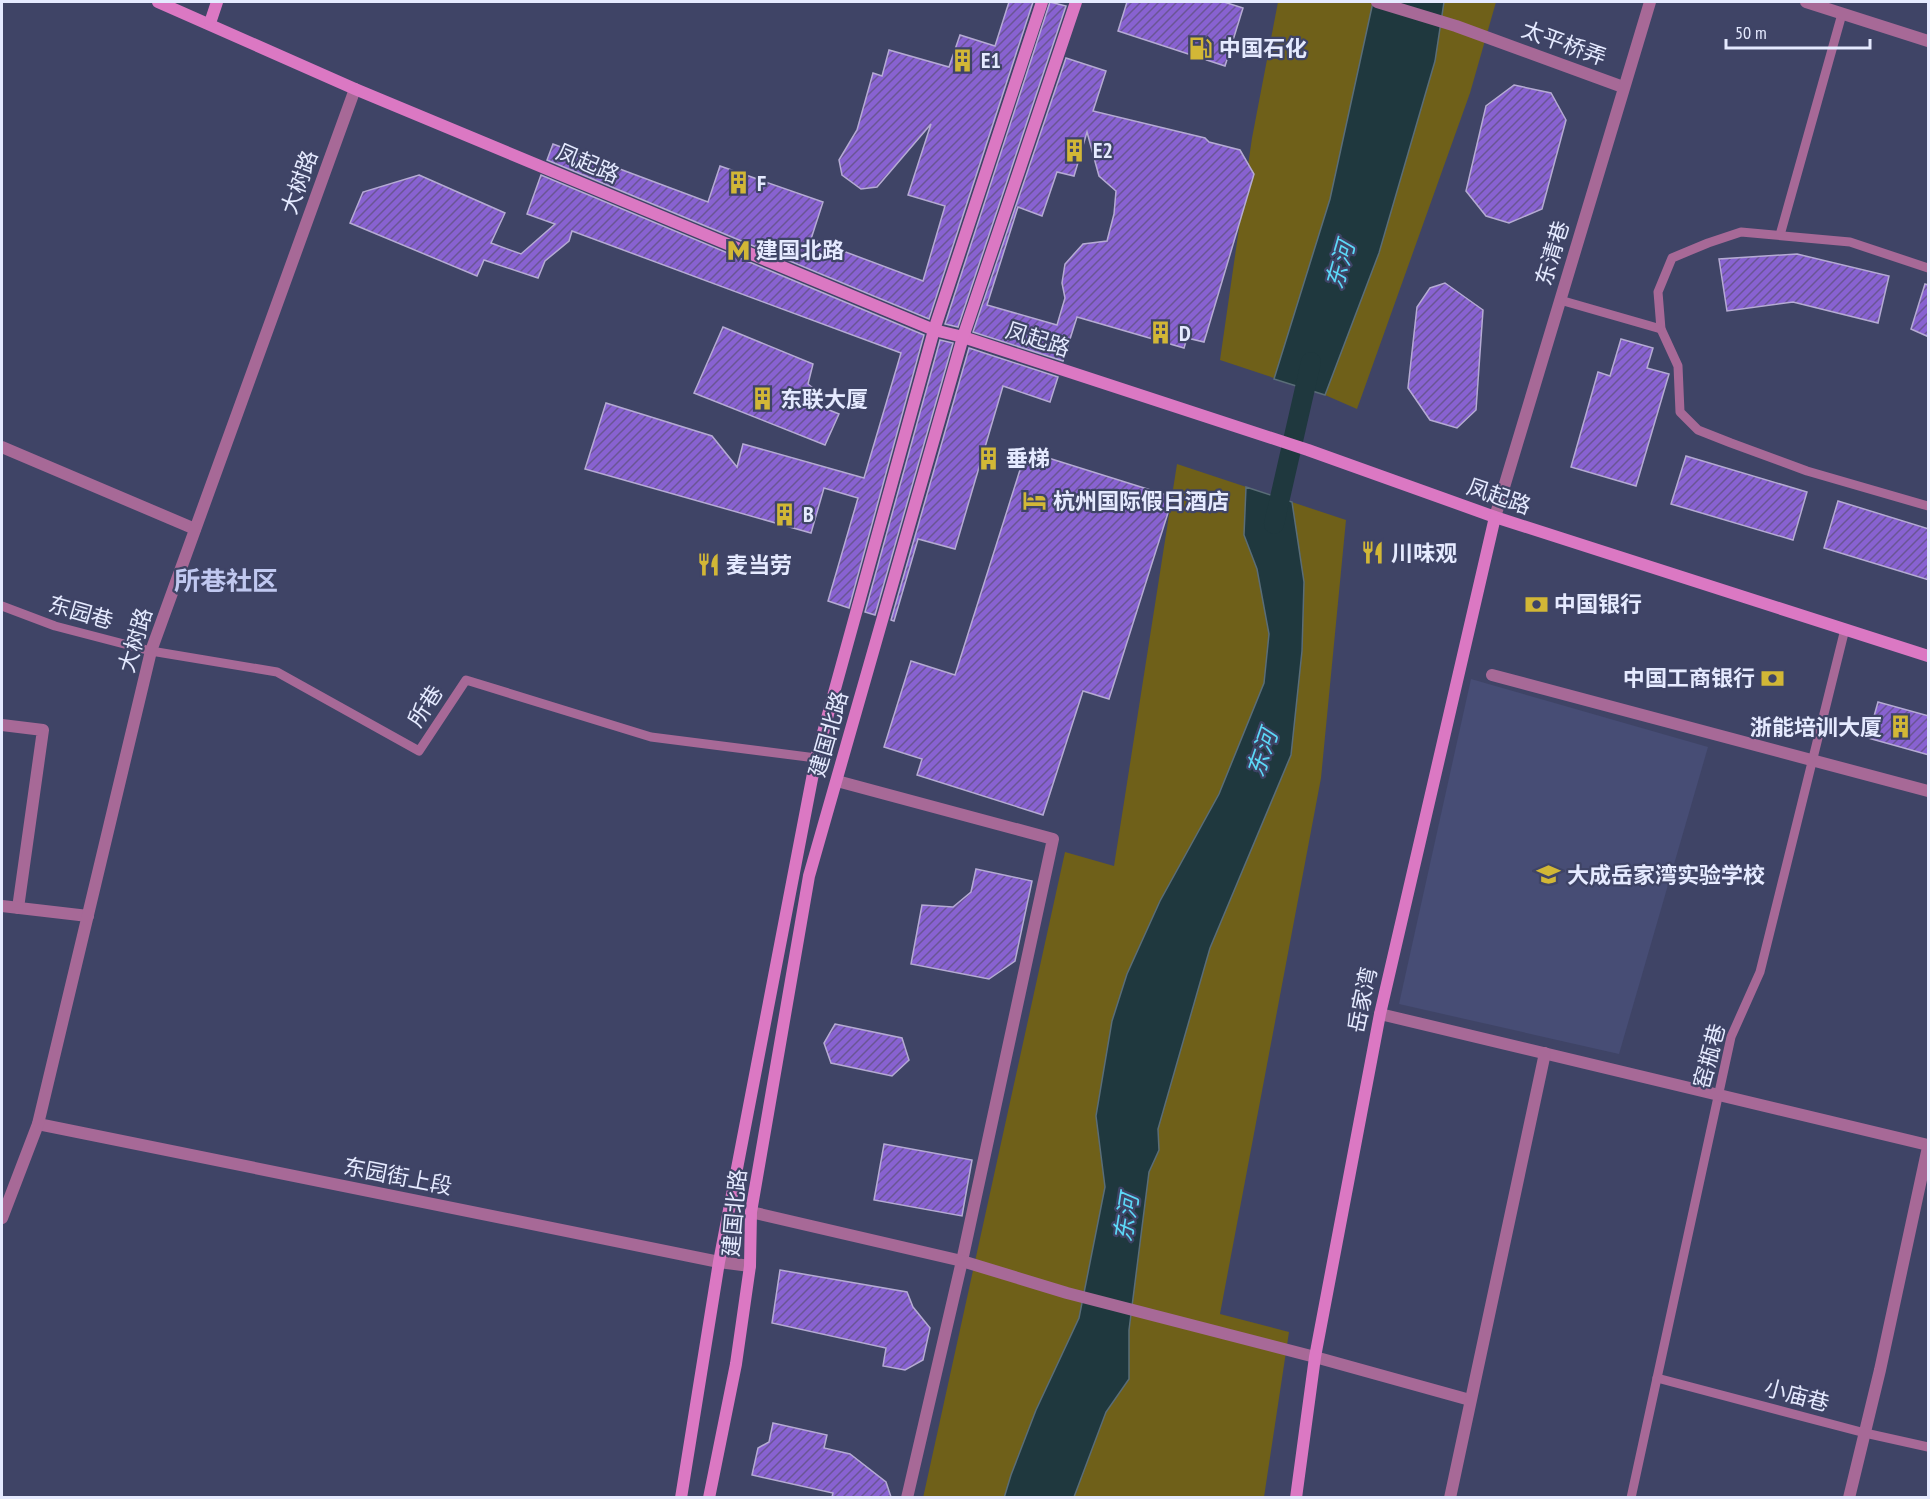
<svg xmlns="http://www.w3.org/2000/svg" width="1930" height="1499" font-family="'PT Sans Narrow','Noto Sans SC',sans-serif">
<defs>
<pattern id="building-hatch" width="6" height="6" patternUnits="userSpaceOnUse" patternTransform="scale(1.5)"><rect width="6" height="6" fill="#8862d1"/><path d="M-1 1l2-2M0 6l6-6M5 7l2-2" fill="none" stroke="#6a5595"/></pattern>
</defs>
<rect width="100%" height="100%" fill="#3f4466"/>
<polygon fill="#474d75" points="1471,679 1708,747 1619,1054 1399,1004"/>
<g fill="#6f6019">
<polygon points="1278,2 1496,2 1470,93 1357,409 1325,395 1220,360 1252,138"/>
<polygon points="1177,464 1346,520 1321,778 1220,1314 1289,1332 1264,1497 923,1498 1065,852 1114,866"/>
</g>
<g fill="#1f383e" stroke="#5a6d78" stroke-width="1.5">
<polygon points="1373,2 1444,2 1435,61 1379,253 1325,395 1274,379 1330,199"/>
<polygon points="1246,487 1292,502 1304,582 1302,651 1291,755 1210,948 1158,1129 1159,1150 1149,1172 1129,1330 1129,1379 1106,1412 1074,1497 1004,1498 1011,1475 1036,1410 1079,1318 1105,1187 1096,1116 1112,1021 1127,974 1160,901 1219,794 1264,683 1269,634 1257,569 1244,535"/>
</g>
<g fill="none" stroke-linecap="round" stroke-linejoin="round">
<polyline stroke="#1f383e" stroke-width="20" points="1274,524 1311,362"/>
</g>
<g fill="url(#building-hatch)" stroke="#b5abd3" stroke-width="1.5" fill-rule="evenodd">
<polygon points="1009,2 1033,2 929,319 547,160 553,144 708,202 720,166 823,202 811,239 923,281 945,206 908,195 931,124 877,187 861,189 842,175 839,160 857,130 873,73 882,76 889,50 949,67 960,35 995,46"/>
<polygon points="1050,2 1066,6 958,327 945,324"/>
<polygon points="1127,2 1224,2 1243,8 1225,66 1118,31"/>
<path d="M1066 58 1106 71 1093 111 1205 138 1209 142 1240 150 1254 174 1204 342 1187 338 1184 348 1077 317 1063 361 973 332ZM1087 132 1099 176 1116 191 1114 214 1107 241 1083 244 1065 264 1062 283 1065 298 1057 325 987 305 1018 207 1042 216 1057 172 1074 176Z"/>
<polygon points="1514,85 1551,93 1566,120 1542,209 1509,223 1486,216 1466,191 1486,106"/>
<polygon points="419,175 505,213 491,243 521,254 555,224 527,214 541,175 924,335 849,608 828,601 858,498 824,488 811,533 585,469 606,403 712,436 737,467 743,444 864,478 901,353 572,231 569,241 545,261 538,278 484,260 477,276 350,223 363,192"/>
<polygon points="1797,254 1889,276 1878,323 1793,302 1727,311 1719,259"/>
<polygon points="1445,283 1483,310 1476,410 1457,428 1430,420 1408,388 1417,307 1430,288"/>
<polygon points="1925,284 1929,285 1929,337 1911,329"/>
<polygon points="723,327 813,364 808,384 818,392 814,404 839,414 825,445 694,393"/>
<polygon points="1621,339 1653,348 1647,368 1669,374 1636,486 1571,467 1598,372 1610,376"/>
<polygon points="940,340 953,343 875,615 865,612"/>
<polygon points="969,348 1058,377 1050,402 1003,386 955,549 918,539 894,621 891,620"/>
<polygon points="1026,451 1173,497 1109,699 1083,691 1043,815 917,775 922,759 884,747 911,661 955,675"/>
<polygon points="1686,456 1807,492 1793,540 1671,504"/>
<polygon points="1838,501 1929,529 1929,580 1824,548"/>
<polygon points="1878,702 1929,716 1929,755 1868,738"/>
<polygon points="976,869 1032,881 1015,961 989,979 911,964 922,905 953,907 971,892"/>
<polygon points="835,1024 902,1038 909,1060 892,1076 831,1063 824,1043"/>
<polygon points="884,1144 972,1160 962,1216 874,1200"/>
<polygon points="780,1270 907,1292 913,1307 930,1328 923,1360 905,1370 883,1366 886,1348 772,1323"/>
<polygon points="773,1423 827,1435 824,1448 850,1454 886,1482 891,1497 832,1497 833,1493 752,1475 758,1448 769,1442"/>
</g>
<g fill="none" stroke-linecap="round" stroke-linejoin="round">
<g stroke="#a76997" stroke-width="9">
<polyline points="1780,235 1842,14"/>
<polyline points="1928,268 1850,242 1741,232 1708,243 1672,258 1658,292 1661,329 1678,366 1680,412 1698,430 1731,443 1807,471 1928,506"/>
<polyline points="1560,300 1661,329"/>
<polyline points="2,606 55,626 151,651 277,672 419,751 466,680 651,737 816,758"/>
<polyline points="1657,1378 1865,1433 1928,1447"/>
<polyline points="1631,1498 1731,1037 1760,972 1845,629"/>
</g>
<g stroke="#a76997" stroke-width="12">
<polyline points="1377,2 1456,26 1623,87"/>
<polyline points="1806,2 1928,41"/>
<polyline points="2,447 195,529"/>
<polyline points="1495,517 1650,2"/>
<polyline points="1492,675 1928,791"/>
<polyline points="2,725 43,730 18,908"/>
<polyline points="837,781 1053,839 962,1261 907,1498"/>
<polyline points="2,906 88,916"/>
<polyline points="1380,1014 1928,1145"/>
<polyline points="38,1124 719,1262 750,1266"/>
<polyline points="751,1212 962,1261 1067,1293 1315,1357 1470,1400"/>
<polyline points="2,1218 38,1124 151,651 355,89"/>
<polyline points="1450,1498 1545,1053"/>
<polyline points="1849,1498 1880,1370 1928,1147"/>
</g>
<g stroke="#db78c3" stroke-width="12">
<polyline points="158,2 355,89 934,330 963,337 1308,450 1495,517 1928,656"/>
<polyline points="210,23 217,2"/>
<polyline points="681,1498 719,1262 816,758 934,330 1042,2"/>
<polyline points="709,1498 736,1364 750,1266 751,1212 809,876 963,337 1076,2"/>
<polyline points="1296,1498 1315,1357 1380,1014 1495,517"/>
</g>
</g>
<defs>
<symbol id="fuel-bare" viewBox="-9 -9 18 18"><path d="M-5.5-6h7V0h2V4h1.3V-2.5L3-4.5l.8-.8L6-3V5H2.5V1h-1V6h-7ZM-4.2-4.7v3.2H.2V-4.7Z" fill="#d2b736" stroke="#3f4466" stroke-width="2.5" paint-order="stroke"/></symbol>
<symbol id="building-bare" viewBox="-9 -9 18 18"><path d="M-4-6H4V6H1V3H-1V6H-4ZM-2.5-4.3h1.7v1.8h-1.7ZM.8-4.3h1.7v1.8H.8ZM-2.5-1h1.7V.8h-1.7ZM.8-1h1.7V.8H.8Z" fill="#d2b736" stroke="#3f4466" stroke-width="2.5" paint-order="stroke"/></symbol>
<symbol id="metro-bare" viewBox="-9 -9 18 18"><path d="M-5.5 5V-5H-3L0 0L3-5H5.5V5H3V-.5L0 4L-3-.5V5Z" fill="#d2b736" stroke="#3f4466" stroke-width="2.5" paint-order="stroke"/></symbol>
<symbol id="hotel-bare" viewBox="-9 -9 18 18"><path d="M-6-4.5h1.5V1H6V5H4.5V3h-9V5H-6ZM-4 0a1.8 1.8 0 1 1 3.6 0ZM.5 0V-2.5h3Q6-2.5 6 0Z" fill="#d2b736" stroke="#3f4466" stroke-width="2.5" paint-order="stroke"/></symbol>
<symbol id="restaurant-bare" viewBox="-9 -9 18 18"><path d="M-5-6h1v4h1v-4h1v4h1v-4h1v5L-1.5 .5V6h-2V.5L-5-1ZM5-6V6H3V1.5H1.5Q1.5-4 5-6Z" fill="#d2b736" stroke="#3f4466" stroke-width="2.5" paint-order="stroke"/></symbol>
<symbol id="bank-bare" viewBox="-9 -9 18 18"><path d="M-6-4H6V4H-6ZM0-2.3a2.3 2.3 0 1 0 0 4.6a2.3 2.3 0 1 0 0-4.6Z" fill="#d2b736" stroke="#3f4466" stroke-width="2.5" paint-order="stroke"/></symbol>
<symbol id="school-bare" viewBox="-9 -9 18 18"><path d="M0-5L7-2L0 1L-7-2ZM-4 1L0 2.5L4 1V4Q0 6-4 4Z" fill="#d2b736" stroke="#3f4466" stroke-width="2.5" paint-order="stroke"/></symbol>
</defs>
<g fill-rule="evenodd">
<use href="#fuel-bare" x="1184" y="32" width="33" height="33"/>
<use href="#building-bare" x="946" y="44" width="33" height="33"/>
<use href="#building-bare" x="1058" y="134" width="33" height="33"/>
<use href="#building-bare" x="722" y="166" width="33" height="33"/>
<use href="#metro-bare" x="722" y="234" width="33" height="33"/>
<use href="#building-bare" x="1144" y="316" width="33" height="33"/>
<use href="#building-bare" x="746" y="382" width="33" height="33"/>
<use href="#building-bare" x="972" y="442" width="33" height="33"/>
<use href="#hotel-bare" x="1018" y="484" width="33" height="33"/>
<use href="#building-bare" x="768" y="498" width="33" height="33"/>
<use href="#restaurant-bare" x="1356" y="536" width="33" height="33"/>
<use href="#restaurant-bare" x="692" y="548" width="33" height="33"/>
<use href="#bank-bare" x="1520" y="588" width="33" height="33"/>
<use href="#bank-bare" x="1756" y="662" width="33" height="33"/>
<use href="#building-bare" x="1884" y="710" width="33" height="33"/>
<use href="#school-bare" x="1532" y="858" width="33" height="33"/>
</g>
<g text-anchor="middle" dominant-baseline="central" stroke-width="4.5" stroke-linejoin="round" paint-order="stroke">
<g font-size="22" fill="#e5eaff" stroke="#3f4466">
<text transform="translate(1564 43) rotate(20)">太平桥弄</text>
<text transform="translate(588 163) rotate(23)">凤起路</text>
<text transform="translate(299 182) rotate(-70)">大树路</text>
<text transform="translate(1552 253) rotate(-73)">东清巷</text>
<text transform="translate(1038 339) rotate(18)">凤起路</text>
<text transform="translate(1499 496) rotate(19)">凤起路</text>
<text transform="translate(81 612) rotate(16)">东园巷</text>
<text transform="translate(135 640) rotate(-73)">大树路</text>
<text transform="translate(425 706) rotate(-57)">所巷</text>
<text transform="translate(828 734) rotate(-74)">建国北路</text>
<text transform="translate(1362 1000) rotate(-78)">岳家湾</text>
<text transform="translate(1709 1056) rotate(-75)">窑瓶巷</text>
<text transform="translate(398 1176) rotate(11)">东园街上段</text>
<text transform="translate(734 1213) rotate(-85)">建国北路</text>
<text transform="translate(1797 1395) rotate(15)">小庙巷</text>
</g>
<g font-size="22" font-weight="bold" fill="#e5eaff" stroke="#3f4466" text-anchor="start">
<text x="1219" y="48">中国石化</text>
<text x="981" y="60">E1</text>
<text x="1093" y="150">E2</text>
<text x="757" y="183">F</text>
<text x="756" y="250">建国北路</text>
<text x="1179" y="333">D</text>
<text x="780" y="399">东联大厦</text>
<text x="1006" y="458">垂梯</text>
<text x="1053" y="501">杭州国际假日酒店</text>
<text x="803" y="514">B</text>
<text x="1391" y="553">川味观</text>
<text x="726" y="565">麦当劳</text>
<text x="1554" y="604">中国银行</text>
<text x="1755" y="678" text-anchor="end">中国工商银行</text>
<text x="1882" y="727" text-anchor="end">浙能培训大厦</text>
<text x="1567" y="875">大成岳家湾实验学校</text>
</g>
<g font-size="24" font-style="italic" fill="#5cd8f7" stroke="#3f4466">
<text transform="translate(1340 265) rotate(-74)">东河</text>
<text transform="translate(1262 753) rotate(-71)">东河</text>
<text transform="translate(1126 1218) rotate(-81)">东河</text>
</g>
<g font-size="26" font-weight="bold" fill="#c0c8f0" stroke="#3f4466">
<text x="226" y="580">所巷社区</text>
</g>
</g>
<rect width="1930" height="1499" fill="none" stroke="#e5eaff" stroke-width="6"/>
<path d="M1726 39v9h144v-9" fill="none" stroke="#e5eaff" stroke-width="3"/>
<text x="1735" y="39" font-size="18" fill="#e5eaff" stroke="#3f4466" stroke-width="4.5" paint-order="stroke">50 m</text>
</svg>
